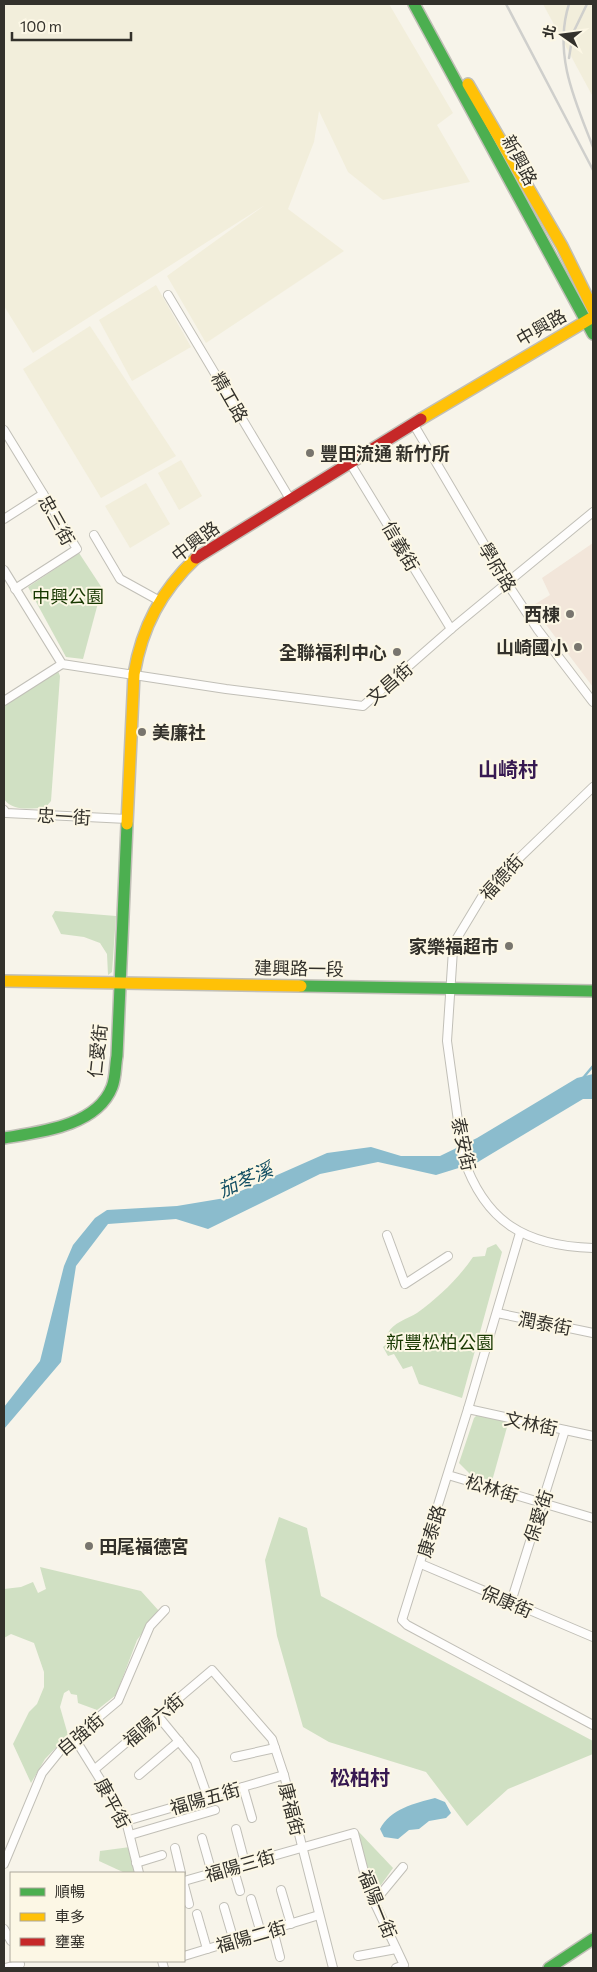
<svg xmlns="http://www.w3.org/2000/svg" width="597" height="1972" font-family="Commissioner,'Noto Sans TC',sans-serif">
<rect width="100%" height="100%" fill="#f7f4ea"/>
<g fill="#f2eedb">
<polygon points="4,4 389,4 453,113 437,125 470,182 383,200 348,172 319,111 314,142 288,209 344,251 206,343 167,276 265,205 33,353 4,306"/>
<polygon points="543,4 593,4 593,97"/>
<polygon points="156,285 191,347 132,381 99,320"/>
<polygon points="90,326 176,456 101,498 23,369"/>
<polygon points="181,460 202,496 179,510 158,473"/>
<polygon points="146,483 170,524 130,548 105,506"/>
</g>
<polygon fill="#f2e6da" points="593,543 593,687 532,606 550,595 542,578"/>
<g fill="#d0e0c3">
<polygon points="79,553 102,588 83,659 66,657 28,587"/>
<path d="M58 671 60 676 51 801 45 808C31 808 13 812 4 799V705Z"/>
<polygon points="55,911 116,916 112,972 108,975 107,954 100,943 84,937 61,934 52,916"/>
<path d="M496 1244 502 1252 462 1398 419 1384 412 1366 403 1369 394 1354 388 1356 383 1347 390 1341 388 1333C393 1323 407 1319 417 1313 439 1297 458 1279 473 1257L485 1256 487 1248Z"/>
<polygon points="477,1415 509,1420 492,1481 470,1474 459,1463 474,1418"/>
<polygon points="279,1517 307,1528 321,1596 593,1741 593,1754 508,1789 467,1826 426,1772 329,1742 303,1727 277,1636 265,1560"/>
<polygon points="40,1567 141,1591 159,1611 137,1640 116,1695 97,1710 78,1703 77,1695 71,1694 69,1690 64,1693 60,1707 68,1735 45,1759 31,1783 13,1744 29,1712 37,1704 44,1687 44,1672 34,1643 11,1634 4,1638 4,1589 21,1587 33,1582 38,1593 46,1589"/>
<polygon points="358,1831 393,1868 376,1892 356,1833"/>
<polygon points="130,1847 135,1873 125,1873 99,1861 100,1851"/>
</g>
<g fill="#8bbccd">
<polygon points="593,1074 593,1099 583,1099 478,1162 436,1175 378,1162 320,1174 208,1229 176,1219 108,1224 76,1266 61,1362 4,1429 4,1407 40,1361 64,1266 73,1245 95,1218 107,1210 177,1206 225,1198 327,1153 371,1147 401,1156 440,1156 477,1138 577,1078"/>
<path d="M435 1798 445 1802 451 1813 446 1818 429 1821 419 1829 409 1830 398 1839 384 1837 380 1829C390 1809 415 1803 435 1798Z"/>
</g>
<g fill="none" stroke-linecap="round" stroke-linejoin="round">
<polyline stroke="#8bbccd" stroke-width="2.5" points="583,1078 593,1066"/>
<defs>
<g id="street">
<polyline points="168,295 290,499"/>
<polyline points="414,425 507,583 538,630 593,702"/>
<polyline points="4,430 77,549 15,589"/>
<polyline points="350,463 451,629"/>
<polyline points="4,519 43,494"/>
<polyline points="94,535 120,579 158,600"/>
<polyline points="4,570 62,664 226,689 363,706 451,629 593,512"/>
<polyline points="4,701 62,664"/>
<path d="M593 787 486 890 457 938 453 950 447 1041 463 1157C485 1222 525 1246 593 1248"/>
<polyline points="4,810 6,813 127,819"/>
<polyline points="520,1233 468,1409 402,1620 407,1625 593,1725"/>
<polyline points="387,1235 405,1284 448,1256"/>
<polyline points="497,1313 593,1333"/>
<polyline points="468,1409 593,1436"/>
<polyline points="448,1475 593,1518"/>
<polyline points="421,1564 593,1637"/>
<polyline points="511,1602 565,1430"/>
<polyline points="158,1716 195,1761 208,1798"/>
<polyline points="75,1739 126,1821 139,1873"/>
<polyline points="235,1757 275,1748"/>
<polyline points="95,1769 212,1670 272,1739 284,1775 333,1968"/>
<polyline points="139,1775 179,1741"/>
<polyline points="243,1787 252,1818"/>
<polyline points="126,1821 284,1775"/>
<polyline points="236,1829 245,1863"/>
<polyline points="130,1835 215,1810"/>
<polyline points="202,1838 212,1873"/>
<polyline points="175,1848 181,1873"/>
<polyline points="136,1863 162,1855"/>
<polyline points="4,1864 42,1773 63,1747 118,1701 150,1626 165,1610"/>
<polyline points="233,1867 240,1891"/>
<polyline points="184,1881 354,1833 369,1891 404,1965 396,1968"/>
<polyline points="184,1885 189,1904"/>
<polyline points="281,1890 291,1924"/>
<polyline points="379,1896 403,1867"/>
<polyline points="251,1899 261,1933"/>
<polyline points="224,1907 234,1941"/>
<polyline points="197,1914 207,1949"/>
<polyline points="4,1929 11,1941"/>
<polyline points="273,1930 280,1957"/>
<polyline points="184,1956 319,1915"/>
<polyline points="358,1956 396,1949"/>
<polyline points="162,1961 164,1968"/>
<polyline points="5,1968 20,1964"/>
</g>
<g id="fast">
<polyline points="414,4 593,334"/>
<polyline points="301,986 593,991"/>
<path d="M4 1138C40 1132 97 1126 112 1087 116 1077 115 1066 117 1056L127 824"/>
<polyline points="549,1968 593,1939"/>
</g>
<g id="slow">
<polyline points="468,84 562,246 593,309"/>
<polyline points="421,419 593,317"/>
<path d="M127 824 134 674C142 627 161 591 196 558"/>
<polyline points="4,981 301,986"/>
</g>
<polyline id="jam" points="196,558 421,419"/>
</defs>
<use href="#street" stroke="#c1bfb7" stroke-width="10"/>
<use href="#fast" stroke="#c1bfb7" stroke-width="14"/>
<use href="#slow" stroke="#c1bfb7" stroke-width="14"/>
<use href="#jam" stroke="#c1bfb7" stroke-width="14"/>
<use href="#street" stroke="#fefdfc" stroke-width="8"/>
<use href="#fast" stroke="#4caf50" stroke-width="11"/>
<use href="#slow" stroke="#ffc107" stroke-width="11"/>
<use href="#jam" stroke="#c62828" stroke-width="11"/>
<g stroke="#cfcfcc" stroke-width="2.5">
<polyline points="506,4 593,170"/>
<path d="M569 4C553 54 575 101 593 147"/>
<polyline points="569,58 573,33 587,4"/>
</g>
</g>
<g fill="#78756e" stroke="#fcf7e5" stroke-width="2">
<circle cx="310" cy="453" r="5"/>
<circle cx="570" cy="614" r="5"/>
<circle cx="578" cy="647" r="5"/>
<circle cx="397" cy="652" r="5"/>
<circle cx="142" cy="732" r="5"/>
<circle cx="509" cy="946" r="5"/>
<circle cx="89" cy="1546" r="5"/>
</g>
<g text-anchor="middle" dominant-baseline="central" stroke-width="4" stroke-linejoin="round" paint-order="stroke">
<g font-size="18" fill="#33312b" stroke="#fcf7e5">
<text transform="translate(520 160) rotate(62)">新興路</text>
<text transform="translate(541 327) rotate(-30)">中興路</text>
<text transform="translate(230 397) rotate(60)">精工路</text>
<text transform="translate(57 520) rotate(61)">忠三街</text>
<text transform="translate(195 541) rotate(-37)">中興路</text>
<text transform="translate(401 546) rotate(60)">信義街</text>
<text transform="translate(498 567) rotate(59)">學府路</text>
<text transform="translate(389 683) rotate(-41)">文昌街</text>
<text transform="translate(64 816) rotate(3)">忠一街</text>
<text transform="translate(501 877) rotate(-48)">福德街</text>
<text transform="translate(299 968) rotate(1)">建興路一段</text>
<text transform="translate(97 1051) rotate(-84)">仁愛街</text>
<text transform="translate(464 1144) rotate(78)">泰安街</text>
<text transform="translate(545 1323) rotate(11)">潤泰街</text>
<text transform="translate(531 1423) rotate(12)">文林街</text>
<text transform="translate(492 1488) rotate(17)">松林街</text>
<text transform="translate(538 1516) rotate(-72)">保愛街</text>
<text transform="translate(431 1531) rotate(-73)">康泰路</text>
<text transform="translate(507 1601) rotate(23)">保康街</text>
<text transform="translate(153 1720) rotate(-40)">福陽六街</text>
<text transform="translate(80 1734) rotate(-40)">自強街</text>
<text transform="translate(205 1798) rotate(-16)">福陽五街</text>
<text transform="translate(113 1803) rotate(62)">康平街</text>
<text transform="translate(292 1809) rotate(76)">康福街</text>
<text transform="translate(240 1865) rotate(-16)">福陽三街</text>
<text transform="translate(378 1904) rotate(68)">福陽一街</text>
<text transform="translate(251 1936) rotate(-16)">福陽二街</text>
</g>
<g font-size="18" font-weight="bold" fill="#33312b" stroke="#fcf7e5" text-anchor="end">
<text x="320" y="453" text-anchor="start">豐田流通 新竹所</text>
<text x="560" y="614">西棟</text>
<text x="568" y="647">山崎國小</text>
<text x="387" y="652">全聯福利中心</text>
<text x="152" y="732" text-anchor="start">美廉社</text>
<text x="499" y="946">家樂福超市</text>
<text x="99" y="1546" text-anchor="start">田尾福德宮</text>
</g>
<g font-size="18" fill="#173800" stroke="#fcf7e5">
<text x="68" y="596">中興公園</text>
<text x="440" y="1342">新豐松柏公園</text>
</g>
<g font-size="19" font-style="italic" fill="#114d62" stroke="#fcf7e5">
<text transform="translate(245 1179) rotate(-24)">茄苳溪</text>
</g>
<g font-size="20" font-weight="bold" fill="#371951" stroke="#fcf7e5">
<text x="508" y="769">山崎村</text>
<text x="360" y="1777">松柏村</text>
</g>
</g>
<rect width="597" height="1972" fill="none" stroke="#33312b" stroke-width="10"/>
<rect x="10" y="1872" width="175" height="90" fill="#fcf7e5" stroke="#aca89b"/>
<rect x="20" y="1888" width="25" height="8" fill="#4caf50" stroke="#aca89b"/>
<text x="55" y="1897" font-size="15" fill="#33312b">順暢</text>
<rect x="20" y="1913" width="25" height="8" fill="#ffc107" stroke="#aca89b"/>
<text x="55" y="1922" font-size="15" fill="#33312b">車多</text>
<rect x="20" y="1938" width="25" height="8" fill="#c62828" stroke="#aca89b"/>
<text x="55" y="1947" font-size="15" fill="#33312b">壅塞</text>
<g transform="translate(562 35) rotate(284)" stroke="#fcf7e5" stroke-width="4" paint-order="stroke">
<path d="M0-4L9 19L0 12L-9 19Z" fill="#33312b"/>
<text y="-8" font-size="14" font-weight="bold" text-anchor="middle" fill="#33312b">北</text>
</g>
<path d="M12 32v8h119v-8" fill="none" stroke="#33312b" stroke-width="2.5"/>
<text x="20" y="32" font-size="15" fill="#33312b" stroke="#fcf7e5" stroke-width="4" paint-order="stroke">100 m</text>
</svg>
